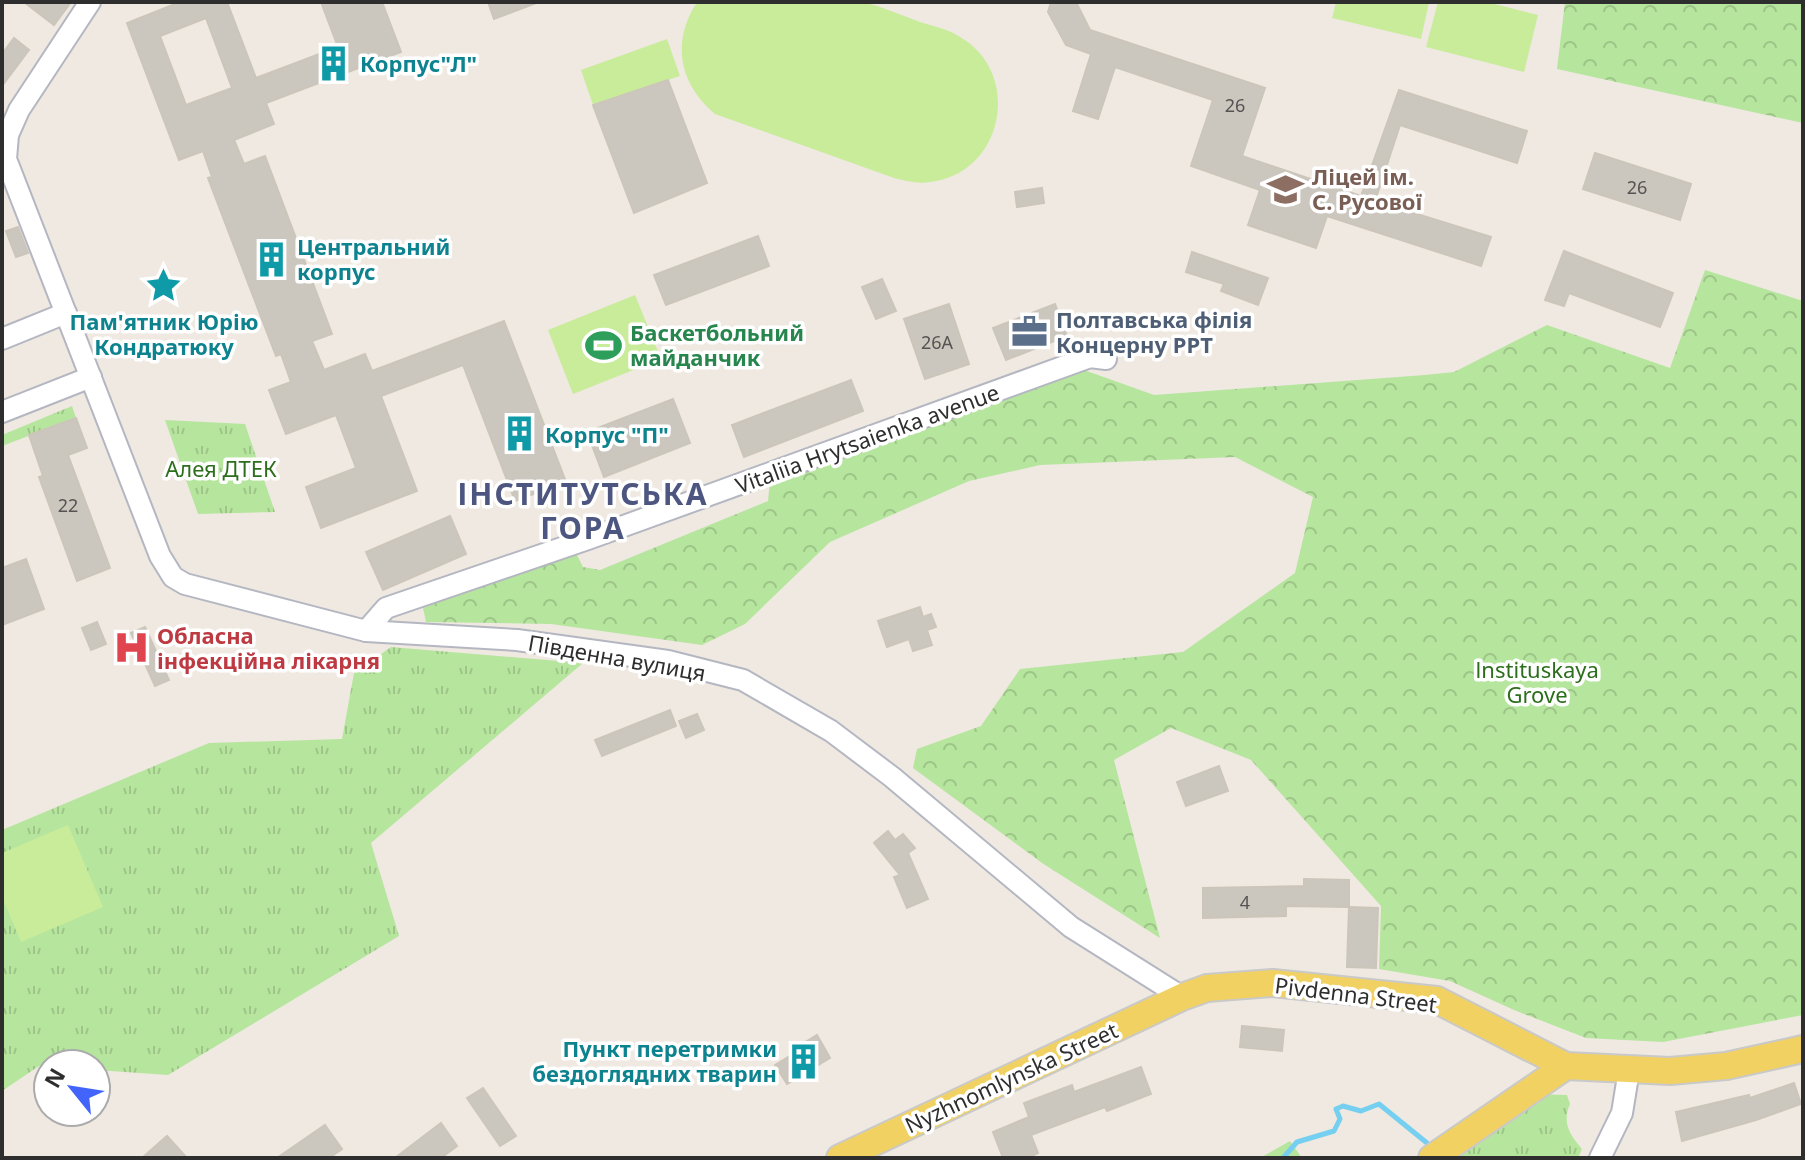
<svg xmlns="http://www.w3.org/2000/svg" width="1805" height="1160" font-family="'Noto Sans',sans-serif">
<defs>
<pattern id="grass-tufts" width="24" height="20" patternUnits="userSpaceOnUse" patternTransform="scale(2)"><rect width="24" height="20" fill="#b6e59e"/><path d="M3 7l-1-3M5 7V3M7 7l1-3M15 17l-1-3M17 17v-4M19 17l1-3" fill="none" stroke="#9dc588"/></pattern>
<pattern id="forest-crowns" width="20" height="18" patternUnits="userSpaceOnUse" patternTransform="scale(2)"><rect width="20" height="18" fill="#b6e59e"/><path d="M2 6a3 3 0 1 1 6 0M12 15a3 3 0 1 1 6 0" fill="none" stroke="#9dc588"/></pattern>
</defs>
<rect width="100%" height="100%" fill="#efe9e1"/>
<g fill="url(#grass-tufts)">
<polygon points="72,406 76,418 2,446 2,435"/>
<polygon points="165,420 245,424 275,512 198,514"/>
<polygon points="391,647 583,663 371,843 399,936 168,1075 96,1070 96,1064 48,1064 48,1067 39,1066 2,1091 2,830 209,743 342,739 354,673"/>
<path d="M1534 1094 1567 1095 1570 1104C1562 1122 1569 1134 1582 1149L1578 1158H1449Z"/>
</g>
<g fill="url(#forest-crowns)">
<polygon points="1565,2 1803,2 1803,123 1557,69"/>
<polygon points="1705,270 1803,301 1803,1015 1663,1042 1586,1038 1514,1010 1450,981 1379,969 1381,906 1251,760 1171,728 1114,760 1160,938 1042,863 913,768 917,749 981,726 1020,669 1183,652 1295,573 1313,497 1235,457 1040,465 969,481 830,542 745,624 702,645 551,624 426,622 422,603 575,551 583,567 600,570 768,501 770,481 1084,370 1154,395 1425,375 1454,372 1547,325 1670,368"/>
<polygon points="1290,1141 1302,1158 1260,1158"/>
</g>
<g fill="#c9ec9a">
<path d="M697 2C736 2 774 2 813 2 829 2 847 0 862 2 881 6 901 15 920 22 933 26 948 29 960 37 1023 73 1004 174 930 182 918 184 906 181 894 178L715 114C679 84 671 42 697 2Z"/>
<polygon points="1336,2 1429,2 1421,39 1332,18"/>
<polygon points="1438,2 1487,2 1538,15 1524,72 1426,47"/>
<polygon points="667,39 680,76 593,105 581,70"/>
<polygon points="635,295 661,359 573,394 548,330"/>
<polygon points="68,825 103,907 21,942 2,897 2,853"/>
</g>
<g fill="none" stroke-linecap="round" stroke-linejoin="round">
<polyline stroke="#75cff0" stroke-width="5" points="1283,1158 1297,1142 1334,1131 1340,1119 1336,1109 1343,1106 1361,1111 1379,1104 1427,1143"/>
</g>
<g fill="#cbc7bf" stroke="#cbc5ba" stroke-width="2" fill-rule="evenodd">
<polygon points="24,2 71,2 54,25"/>
<path d="M180 2H227L256 78 338 47 321 2H382L401 52 266 103 274 124 234 140 244 164 265 156 332 334 312 341 324 370 365 354 372 371 504 321 566 482 515 501 463 365 381 396 417 491 321 528 306 487 356 468 336 415 286 434 269 390 291 382 281 354 276 356 208 178 212 177 203 151 179 160 127 23ZM206 18 232 88 186 105 160 36Z"/>
<polygon points="488,2 535,2 536,3 494,19"/>
<polygon points="1051,2 1076,2 1090,30 1265,88 1242,156 1361,196 1399,90 1527,131 1517,163 1400,125 1375,201 1491,237 1481,266 1327,216 1316,248 1248,225 1260,190 1191,166 1213,100 1115,67 1098,119 1073,111 1091,54 1066,45 1048,12"/>
<polygon points="14,38 29,50 2,86 2,54"/>
<polygon points="668,80 707,183 634,213 593,105"/>
<polygon points="1595,153 1691,184 1680,220 1583,189"/>
<polygon points="1042,188 1044,203 1017,207 1015,192"/>
<polygon points="18,227 28,253 16,257 6,231"/>
<polygon points="758,236 769,266 666,305 654,275"/>
<polygon points="1564,251 1673,293 1660,327 1569,293 1564,306 1545,300"/>
<polygon points="1192,252 1268,278 1258,305 1221,291 1224,284 1186,272"/>
<polygon points="882,279 896,311 876,319 862,287"/>
<polygon points="949,304 969,364 925,379 904,319"/>
<polygon points="1055,304 1067,336 1006,360 993,328"/>
<polygon points="851,380 863,411 744,457 732,425"/>
<polygon points="673,399 690,443 604,477 587,432"/>
<polygon points="76,418 87,448 68,455 110,568 77,581 39,477 43,476 29,435"/>
<polygon points="450,516 466,554 383,590 366,552"/>
<polygon points="26,559 44,609 2,625 2,568"/>
<polygon points="920,607 923,617 931,614 936,627 927,630 932,645 913,651 909,639 887,647 878,621"/>
<polygon points="97,622 106,644 91,650 82,628"/>
<polygon points="145,627 169,680 155,686 131,633"/>
<polygon points="670,710 676,726 602,756 595,740"/>
<polygon points="697,714 704,730 686,738 679,721"/>
<polygon points="1219,766 1228,791 1186,806 1177,782"/>
<polygon points="888,831 895,840 903,834 915,848 908,853 928,899 907,908 894,877 900,875 874,843"/>
<polygon points="1304,879 1349,880 1349,907 1286,906 1286,916 1203,918 1203,888 1304,886"/>
<polygon points="1349,907 1378,908 1376,968 1347,967"/>
<polygon points="1242,1026 1284,1030 1282,1051 1240,1047"/>
<polygon points="817,1035 830,1058 787,1084 775,1065 793,1054 791,1051"/>
<polygon points="1141,1067 1151,1094 1107,1111 1105,1107 1031,1135 1038,1153 1027,1158 1003,1158 993,1132 1029,1117 1024,1103 1072,1085 1074,1092"/>
<polygon points="1794,1083 1801,1104 1756,1120 1682,1141 1676,1112 1749,1095 1750,1098"/>
<polygon points="483,1088 516,1136 500,1146 467,1098"/>
<polygon points="441,1123 457,1146 441,1158 395,1158"/>
<polygon points="325,1125 342,1149 329,1158 277,1158"/>
<polygon points="167,1136 187,1158 142,1158"/>
</g>
<g fill="none" stroke-linecap="round" stroke-linejoin="round">
<defs>
<g id="minor">
<polyline points="90,2 19,110 8,135 6,159 160,556 173,577 185,584 366,631 517,640 668,661 743,680 831,731 892,777 1071,927 1182,997"/>
<polyline points="2,339 66,313"/>
<polyline points="2,412 91,377"/>
<polyline points="366,631 386,608 588,539 1090,357 1106,359"/>
<polyline points="1600,1158 1622,1113 1629,1070"/>
</g>
<g id="major">
<polyline points="840,1158 1182,997 1207,988 1273,983 1437,1000 1566,1066 1670,1071 1726,1066 1803,1049"/>
<polyline points="1432,1158 1566,1066"/>
</g>
</defs>
<use href="#minor" stroke="#b4b7c1" stroke-width="24"/>
<use href="#major" stroke="#c9c9c9" stroke-width="30"/>
<use href="#minor" stroke="#fff" stroke-width="20"/>
<use href="#major" stroke="#f2d163" stroke-width="26"/>
</g>
<defs>
<symbol id="building-bare" viewBox="-9 -9 18 18"><path d="M-4-6H4V6H1V3H-1V6H-4ZM-2.5-4.3h1.7v1.8h-1.7ZM.8-4.3h1.7v1.8H.8ZM-2.5-1h1.7V.8h-1.7ZM.8-1h1.7V.8H.8Z" fill="#0f9aa8" stroke="#fff" stroke-width="2.5" paint-order="stroke"/></symbol>
<symbol id="school-bare" viewBox="-9 -9 18 18"><path d="M0-5L7-2L0 1L-7-2ZM-4 1L0 2.5L4 1V4Q0 6-4 4Z" fill="#8d6e63" stroke="#fff" stroke-width="2.5" paint-order="stroke"/></symbol>
<symbol id="sight-bare" viewBox="-9 -9 18 18"><path d="M0-6L1.8-2.2L6-1.7L2.9 1.2L3.7 5.4L0 3.3L-3.7 5.4L-2.9 1.2L-6-1.7L-1.8-2.2Z" fill="#0f9aa8" stroke="#fff" stroke-width="2.5" paint-order="stroke"/></symbol>
<symbol id="office-bare" viewBox="-9 -9 18 18"><path d="M-6-3h4V-5.5h4V-3h4V5H-6ZM-1-4.5V-3h2v-1.5ZM-6 0V1H6V0Z" fill="#5c6f8a" stroke="#fff" stroke-width="2.5" paint-order="stroke"/></symbol>
<symbol id="stadium-bare" viewBox="-9 -9 18 18"><path d="M0-5a6.5 5 0 1 0 0 10a6.5 5 0 1 0 0-10ZM-3.5-1.8h7v3.6h-7Z" fill="#2e9e5b" stroke="#fff" stroke-width="2.5" paint-order="stroke"/></symbol>
<symbol id="hospital-bare" viewBox="-9 -9 18 18"><path d="M-5-5h3v3.5h4V-5h3V5h-3V1.5h-4V5h-3Z" fill="#e0444e" stroke="#fff" stroke-width="2.5" paint-order="stroke"/></symbol>
</defs>
<g fill-rule="evenodd">
<use href="#building-bare" x="308" y="38" width="51" height="51"/>
<use href="#school-bare" x="1260" y="164" width="51" height="51"/>
<use href="#building-bare" x="246" y="234" width="51" height="51"/>
<use href="#sight-bare" x="138" y="260" width="51" height="51"/>
<use href="#office-bare" x="1004" y="306" width="51" height="51"/>
<use href="#stadium-bare" x="578" y="320" width="51" height="51"/>
<use href="#building-bare" x="494" y="408" width="51" height="51"/>
<use href="#hospital-bare" x="106" y="622" width="51" height="51"/>
<use href="#building-bare" x="778" y="1036" width="51" height="51"/>
</g>
<g text-anchor="middle" dominant-baseline="central" stroke-width="7" stroke-linejoin="round" paint-order="stroke">
<g font-size="18" fill="#555452">
<text x="1235" y="105">26</text>
<text x="1637" y="187">26</text>
<text x="937" y="342">26А</text>
<text x="68" y="505">22</text>
<text x="1245" y="902">4</text>
</g>
<g font-size="22" font-weight="bold" fill="#0d838f" stroke="#fff" text-anchor="start">
<text x="360" y="63">Корпус"Л"</text>
<text x="297" y="246">Центральний<tspan x="297" dy="25">корпус</tspan></text>
<text x="164" y="321" text-anchor="middle">Пам'ятник Юрію<tspan x="164" dy="25">Кондратюку</tspan></text>
<text x="545" y="434">Корпус "П"</text>
<text x="777" y="1048" text-anchor="end">Пункт перетримки<tspan x="777" dy="25">бездоглядних тварин</tspan></text>
</g>
<g font-size="22" font-weight="bold" fill="#785e54" stroke="#fff" text-anchor="start">
<text x="1312" y="176">Ліцей ім.<tspan x="1312" dy="25">С. Русової</tspan></text>
</g>
<g font-size="22" font-weight="bold" fill="#4e5e75" stroke="#fff" text-anchor="start">
<text x="1056" y="319">Полтавська філія<tspan x="1056" dy="25">Концерну РРТ</tspan></text>
</g>
<g font-size="22" font-weight="bold" fill="#27864d" stroke="#fff" text-anchor="start">
<text x="630" y="332">Баскетбольний<tspan x="630" dy="25">майданчик</tspan></text>
</g>
<g font-size="22" fill="#2e2e2e" stroke="#fff">
<text transform="translate(867 438) rotate(-20)">Vitaliia Hrytsaienka avenue</text>
<text transform="translate(617 657) rotate(10)">Південна вулиця</text>
<text transform="translate(1356 994) rotate(7)">Pivdenna Street</text>
<text transform="translate(1011 1077) rotate(-25)">Nyzhnomlynska Street</text>
</g>
<g font-size="22" fill="#2c6e1b" stroke="#fff">
<text x="221" y="468">Алея ДТЕК</text>
<text x="1537" y="669">Іnstituskaya<tspan x="1537" dy="25">Grove</tspan></text>
</g>
<g font-size="22" font-weight="bold" fill="#be3a42" stroke="#fff" text-anchor="start">
<text x="157" y="635">Обласна<tspan x="157" dy="25">інфекційна лікарня</tspan></text>
</g>
<g font-size="30" font-weight="bold" letter-spacing="2" fill="#4d5680" stroke="#fff">
<text x="583" y="493">ІНСТИТУТСЬКА<tspan x="583" dy="34">ГОРА</tspan></text>
</g>
</g>
<rect width="1805" height="1160" fill="none" stroke="#2e2e2e" stroke-width="8"/>
<g transform="translate(72 1088) rotate(300)"><circle r="38" fill="#ffffff" stroke="#ababab" stroke-width="2"/>
<path d="M0-6L14 30L0 20L-14 30Z" fill="#4264fb"/>
<text y="-12" font-size="22" font-weight="bold" text-anchor="middle" fill="#2e2e2e">N</text>
</g>
</svg>
